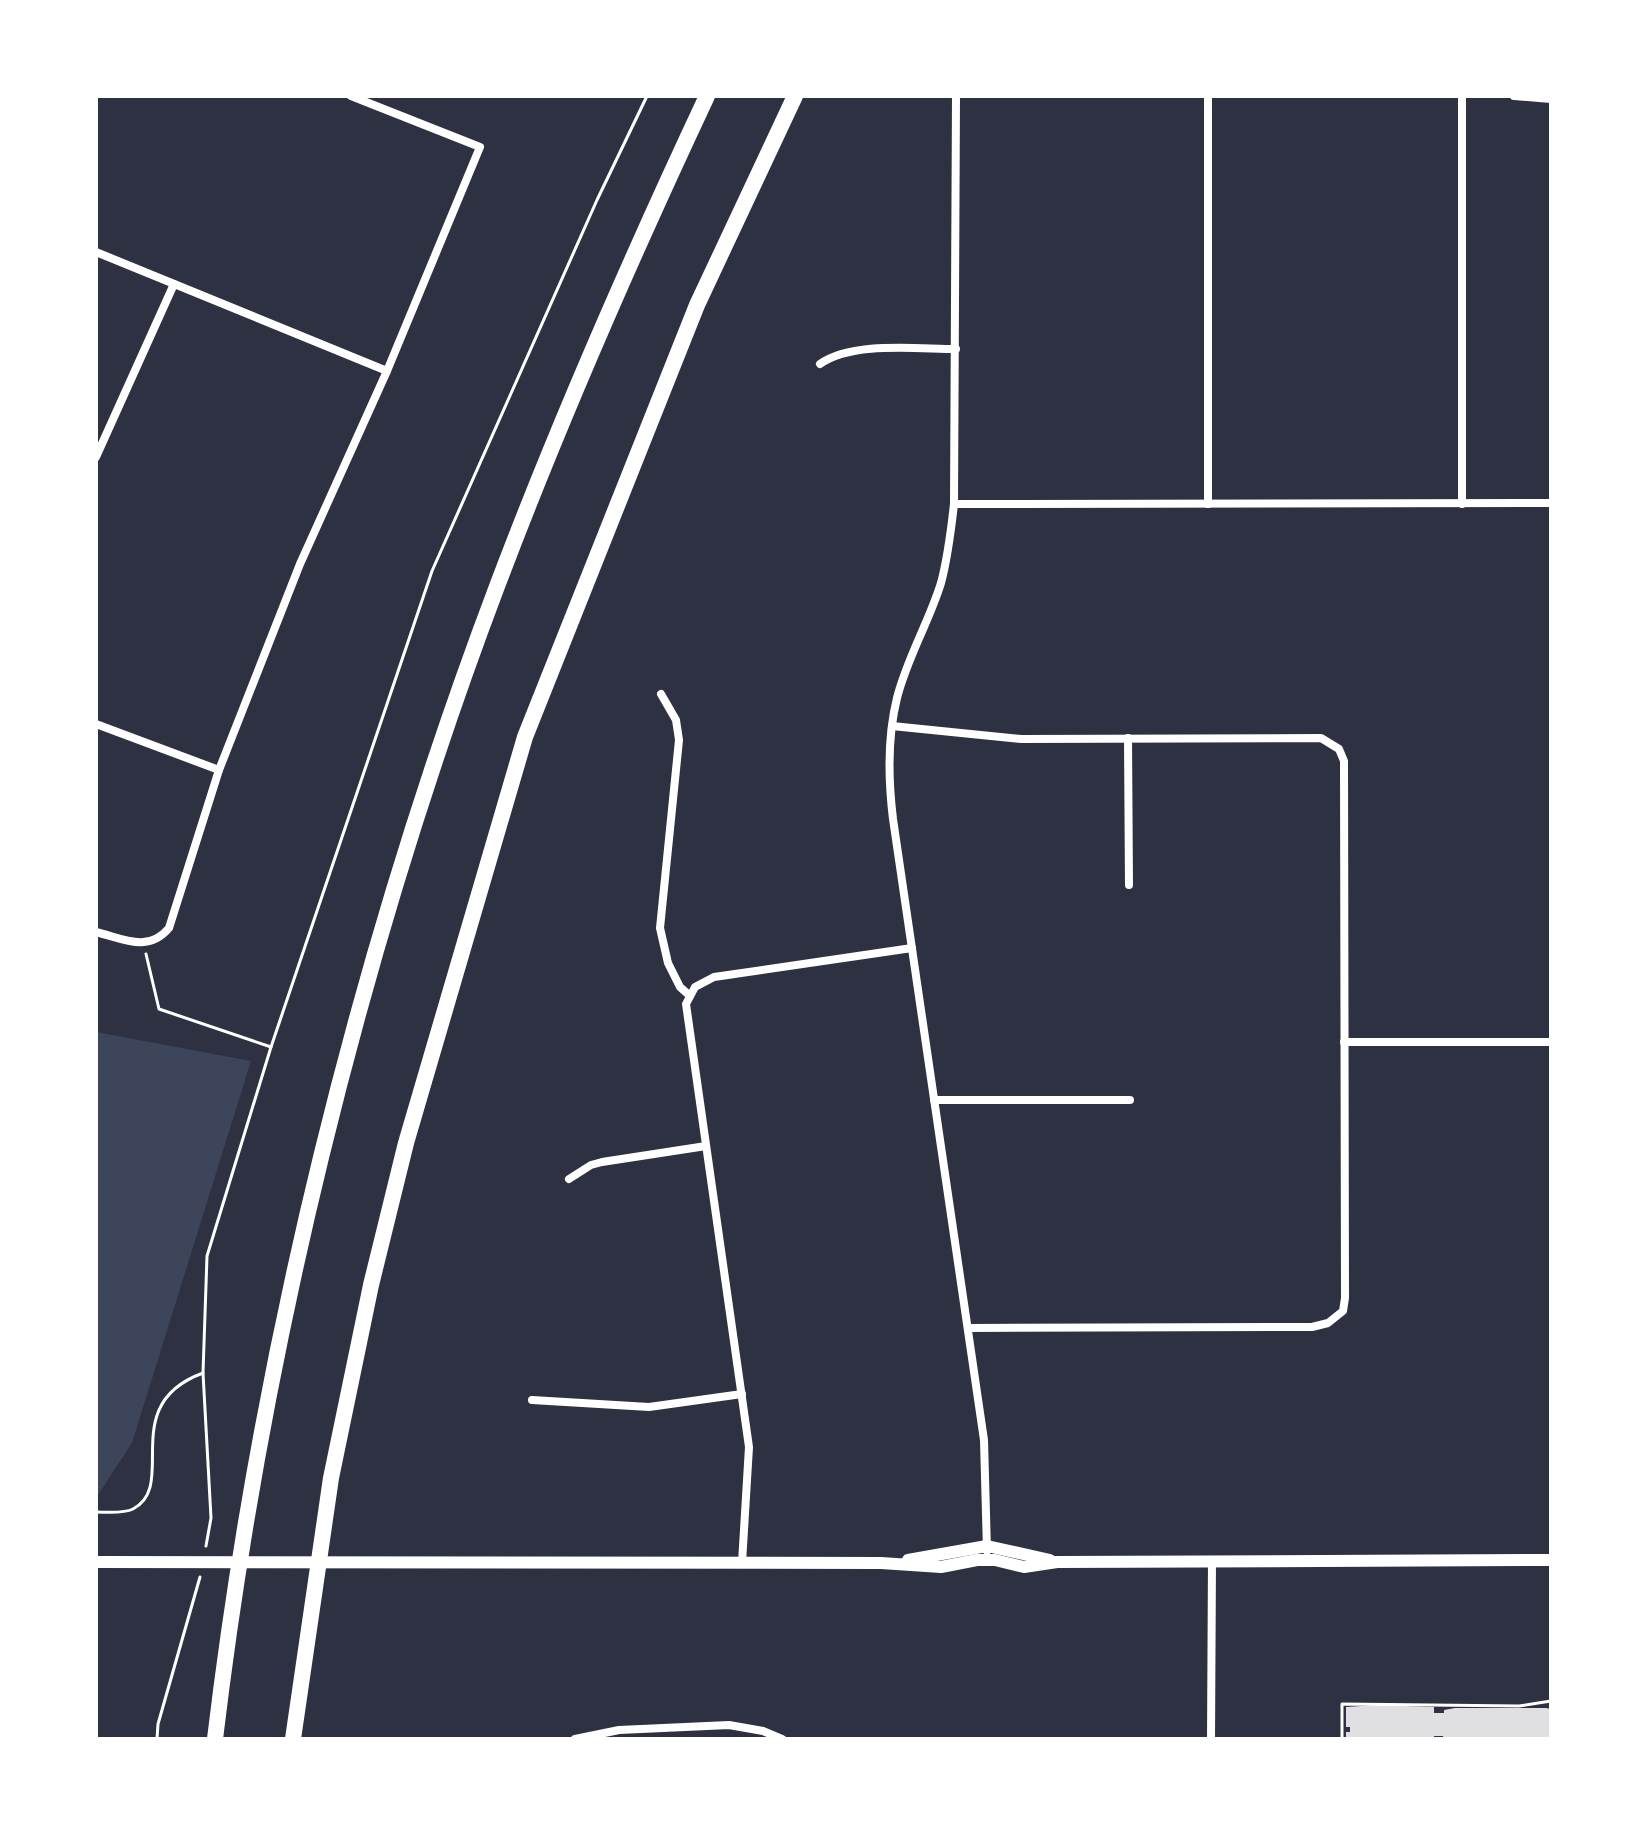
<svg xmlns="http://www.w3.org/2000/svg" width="1647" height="1835" font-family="Poppins,sans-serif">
<rect width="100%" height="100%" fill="#2d3142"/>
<polygon fill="#3c4559" points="96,1032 251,1061 132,1443 96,1498"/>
<polygon fill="#e0e0e3" points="1376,1705 1434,1707 1434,1713 1444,1713 1444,1710 1455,1708 1546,1708 1551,1709 1551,1739 1443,1739 1443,1736 1434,1736 1434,1739 1346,1739 1346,1732 1350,1732 1350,1727 1346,1727 1346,1707"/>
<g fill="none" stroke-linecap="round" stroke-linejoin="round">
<g stroke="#fff" stroke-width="3">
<polyline points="146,954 159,1009 271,1047"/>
<path d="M96 1512C107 1512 123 1514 133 1509 179 1485 116 1405 203 1373"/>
<polyline points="206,1546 211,1518 203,1373 207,1256 271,1047 432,571 597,200 647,96"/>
<polyline points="157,1739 158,1724 200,1577"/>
<polyline points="1342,1739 1342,1704 1519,1706 1551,1701"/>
</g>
<g stroke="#fff" stroke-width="8">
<path d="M956 96 954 504C951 531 948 557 941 583 929 622 907 658 897 698 887 738 888 778 893 819L984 1440 987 1551"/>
<polyline points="1208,96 1208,504"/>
<polyline points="1462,96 1462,504"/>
<polyline points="1514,96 1551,99"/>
<polyline points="96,252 387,371"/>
<path d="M820 364C852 341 917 349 956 349"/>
<polyline points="96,457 174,284"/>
<polyline points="954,504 1551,503"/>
<polyline points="661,694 676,720 679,740 660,928 668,963 680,987 689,995"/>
<polyline points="96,724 219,770"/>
<polyline points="892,726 1021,739 1321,738 1339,749 1344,761 1345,1298 1343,1311 1328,1323 1312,1327 968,1328"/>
<polyline points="1128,738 1129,885"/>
<path d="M96 932C124 939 148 953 169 928L219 770 300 564 387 371 480 147 351 96"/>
<polyline points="1344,1042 1551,1042"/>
<polyline points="934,1100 1130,1100"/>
<polyline points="569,1179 591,1165 602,1162 706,1146"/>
<polyline points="532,1400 649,1407 742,1394"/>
<polyline points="742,1563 749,1447 686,1004 695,987 714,977 912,948"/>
<polyline points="575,1739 619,1730 729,1725 763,1731 782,1739"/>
<polyline points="1211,1739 1212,1561"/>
</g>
<g stroke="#fff" stroke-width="12">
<polyline points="908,1560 987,1546 1050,1560"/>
<polyline points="96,1562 881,1563 941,1567 977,1560 995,1560 1024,1567 1057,1562 1551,1560"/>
</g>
<g stroke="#fff" stroke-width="16">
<path d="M215 1739C261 1354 359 952 496 589 559 422 631 258 707 96"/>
<polyline points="293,1739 331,1478 371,1285 406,1143 525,737 697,305 795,96"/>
</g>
</g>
<rect width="1647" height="1835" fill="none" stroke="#ffffff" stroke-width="196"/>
</svg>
